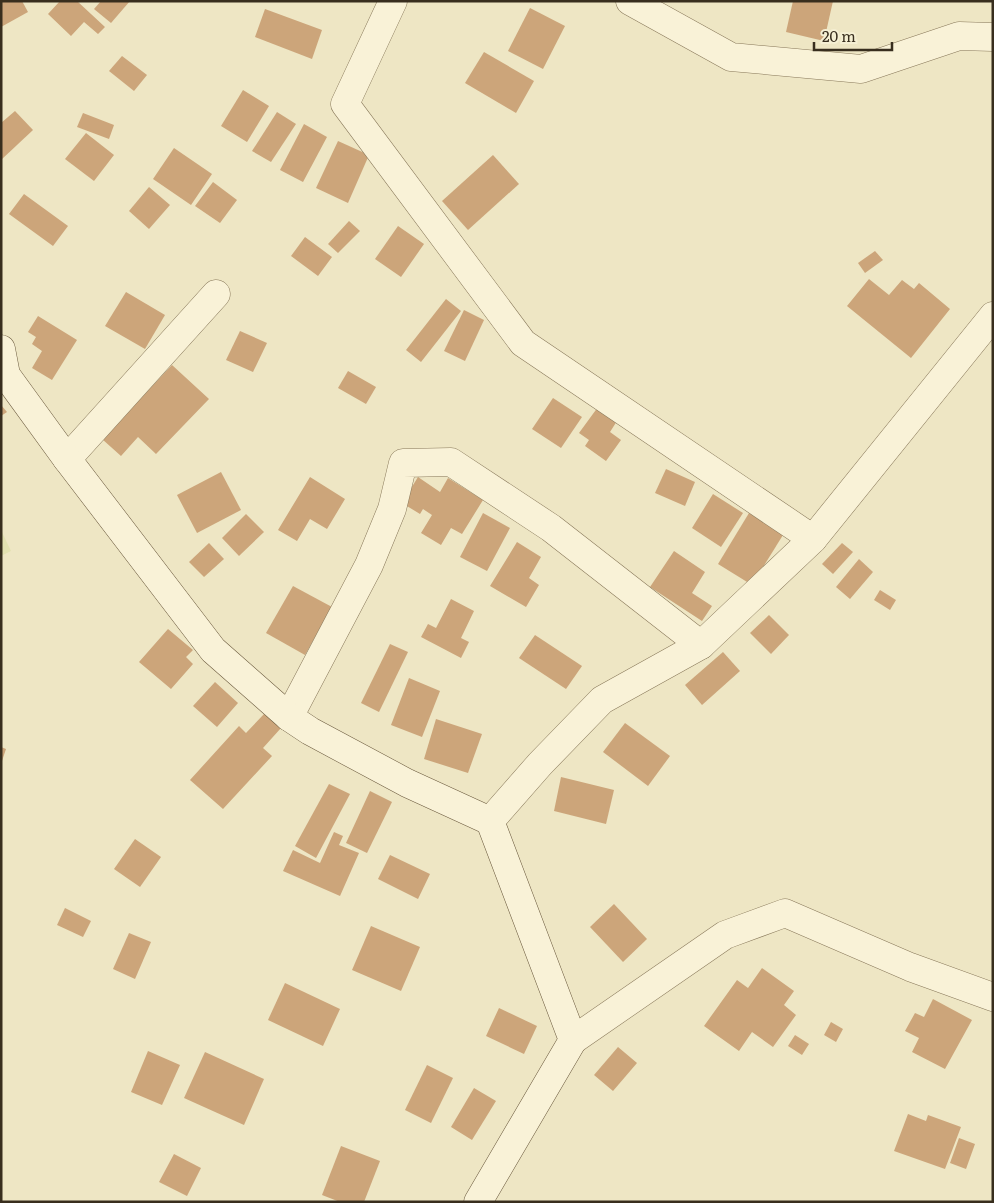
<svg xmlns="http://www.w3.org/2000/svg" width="994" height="1203" font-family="Literata,serif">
<rect width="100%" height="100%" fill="#eee6c4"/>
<polygon fill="#e3e1b1" points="1,530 11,551 1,556"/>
<g fill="#cca57a">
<polygon points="1,1 22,1 28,12 1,27"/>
<polygon points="60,1 77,1 105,27 98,34 84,22 71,36 48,14"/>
<polygon points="101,1 130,1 111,23 94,9"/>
<polygon points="793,1 833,1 824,41 786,32"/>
<polygon points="530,8 565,26 543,69 508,51"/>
<polygon points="265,9 322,30 312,59 255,37"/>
<polygon points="484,52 534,81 516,113 465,83"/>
<polygon points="122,56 147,75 134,91 109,71"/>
<polygon points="243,90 269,106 247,142 221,126"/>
<polygon points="15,111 33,130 1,160 1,123"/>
<polygon points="277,112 296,124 271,162 252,151"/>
<polygon points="83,113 114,125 109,139 77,127"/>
<polygon points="304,124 327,137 303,182 280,170"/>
<polygon points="86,133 114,155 94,181 65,159"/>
<polygon points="338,141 369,155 348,203 316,188"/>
<polygon points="174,148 212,174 191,205 153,179"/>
<polygon points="493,155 519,184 468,230 442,201"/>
<polygon points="213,182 237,200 220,223 195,206"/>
<polygon points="149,187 170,205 149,229 129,211"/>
<polygon points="24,194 68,226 53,246 9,214"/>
<polygon points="349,221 360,231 338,253 328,244"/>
<polygon points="398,226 424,244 401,277 375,259"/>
<polygon points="305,237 332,257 318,276 291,256"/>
<polygon points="875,251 883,260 865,273 858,263"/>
<polygon points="869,279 889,295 902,280 914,289 919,283 950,309 911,358 847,306"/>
<polygon points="126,292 165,315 145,349 105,326"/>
<polygon points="446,299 461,311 421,362 406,350"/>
<polygon points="464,310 484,320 465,361 444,351"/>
<polygon points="38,316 77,340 52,380 32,368 42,351 32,344 36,337 28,332"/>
<polygon points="240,331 267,343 253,372 226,360"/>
<polygon points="172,365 209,399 156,454 138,437 121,456 102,439"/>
<polygon points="348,371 376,387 366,404 338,388"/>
<polygon points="553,398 582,417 561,448 532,429"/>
<polygon points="1,405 7,412 1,416"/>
<polygon points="598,407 617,421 610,432 621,440 606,461 585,446 589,440 579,433"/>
<polygon points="666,469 695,482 685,506 655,493"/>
<polygon points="221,472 241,510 197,533 177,495"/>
<polygon points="310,477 345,499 327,529 310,519 297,541 278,530"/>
<polygon points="418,477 440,492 448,478 483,500 462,534 451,528 441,545 421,533 432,515 423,509 420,514 402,503"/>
<polygon points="713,494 743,513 721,547 692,528"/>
<polygon points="483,513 510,528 487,571 460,557"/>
<polygon points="749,513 783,535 752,585 718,564"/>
<polygon points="246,514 264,532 239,556 222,538"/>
<polygon points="517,542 541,557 529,578 539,585 526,607 490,586"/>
<polygon points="209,543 224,559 204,577 189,562"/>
<polygon points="842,543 853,552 833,574 822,564"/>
<polygon points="674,551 705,572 692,593 712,606 702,621 650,587"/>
<polygon points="859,559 873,572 850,599 836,587"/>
<polygon points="293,586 332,607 305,655 266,633"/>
<polygon points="880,590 896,600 890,610 874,600"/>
<polygon points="451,599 474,611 461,638 469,642 461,658 421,637 428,624 436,628"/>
<polygon points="769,615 789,635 771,654 750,633"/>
<polygon points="168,629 193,650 186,657 193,664 171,689 139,662"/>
<polygon points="535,635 582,666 566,689 519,658"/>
<polygon points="390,644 408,652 379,712 361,703"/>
<polygon points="723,652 740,671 702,705 685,685"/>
<polygon points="409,678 440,691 422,737 391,725"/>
<polygon points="215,682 238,703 217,727 193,706"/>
<polygon points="264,714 281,728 263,748 272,756 223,809 190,780 239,726 246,733"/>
<polygon points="436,719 482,734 468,773 424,759"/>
<polygon points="625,723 670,756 648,786 603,752"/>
<polygon points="1,747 6,749 2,761 1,761"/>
<polygon points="561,777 614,790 606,824 554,811"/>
<polygon points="329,784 350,794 316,858 295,846"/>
<polygon points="370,791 392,802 367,853 346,843"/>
<polygon points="334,832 343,836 339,845 359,853 340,896 283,871 293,850 320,863"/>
<polygon points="135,839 161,857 140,887 114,869"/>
<polygon points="390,855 430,874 418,899 378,879"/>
<polygon points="614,904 647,939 623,962 590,927"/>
<polygon points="65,908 91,921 83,937 57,925"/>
<polygon points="371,926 420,947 401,991 352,970"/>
<polygon points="129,933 151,942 135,979 113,969"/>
<polygon points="762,968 794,991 784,1005 796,1015 773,1047 752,1032 739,1051 704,1026 737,980 748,988"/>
<polygon points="285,983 340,1009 323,1046 268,1020"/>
<polygon points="933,999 972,1020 945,1069 912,1052 919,1038 905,1031 915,1013 924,1017"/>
<polygon points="499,1008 537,1026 524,1054 486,1036"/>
<polygon points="831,1022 843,1029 836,1042 824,1035"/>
<polygon points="795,1035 809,1044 802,1055 788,1046"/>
<polygon points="618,1047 637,1063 613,1091 594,1075"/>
<polygon points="148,1051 180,1065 162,1105 131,1092"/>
<polygon points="205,1052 264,1079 244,1125 184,1098"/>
<polygon points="427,1065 453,1078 431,1123 405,1110"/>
<polygon points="474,1088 496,1101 472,1140 451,1127"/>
<polygon points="908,1114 926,1121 928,1115 961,1127 945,1169 894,1151"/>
<polygon points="959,1138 975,1144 966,1169 950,1163"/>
<polygon points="341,1146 380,1161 364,1202 340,1202 322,1195"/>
<polygon points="174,1154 201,1168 187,1196 159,1182"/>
</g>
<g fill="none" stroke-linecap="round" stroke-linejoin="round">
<defs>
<g id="street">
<polyline points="393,1 345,104 523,343 813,539"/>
<polyline points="630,1 731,57 861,69 959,36 993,37"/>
<polyline points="67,459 216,294"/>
<polyline points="289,717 369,565 392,509 403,463 451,462 551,528 701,645"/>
<polyline points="490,821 540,764 602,700 701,645 813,539 993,316"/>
<polyline points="573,1040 725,935 785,913 910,967 993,997"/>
</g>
<polyline id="secondary" points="1,349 6,375 67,459 213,650 289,717 310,731 407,783 490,821 573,1040 478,1202"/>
</defs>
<use href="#street" stroke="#88785a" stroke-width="29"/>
<use href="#secondary" stroke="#6a593d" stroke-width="29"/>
<use href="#street" stroke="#f9f2d7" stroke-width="28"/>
<use href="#secondary" stroke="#f9f2d7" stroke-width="28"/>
</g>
<rect width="994" height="1203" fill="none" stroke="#382e1e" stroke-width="5"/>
<path d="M814 42v8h78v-8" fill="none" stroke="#382e1e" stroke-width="2.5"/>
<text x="822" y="42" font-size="15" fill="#382e1e" stroke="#f5efd3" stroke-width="4" paint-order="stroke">20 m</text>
</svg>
